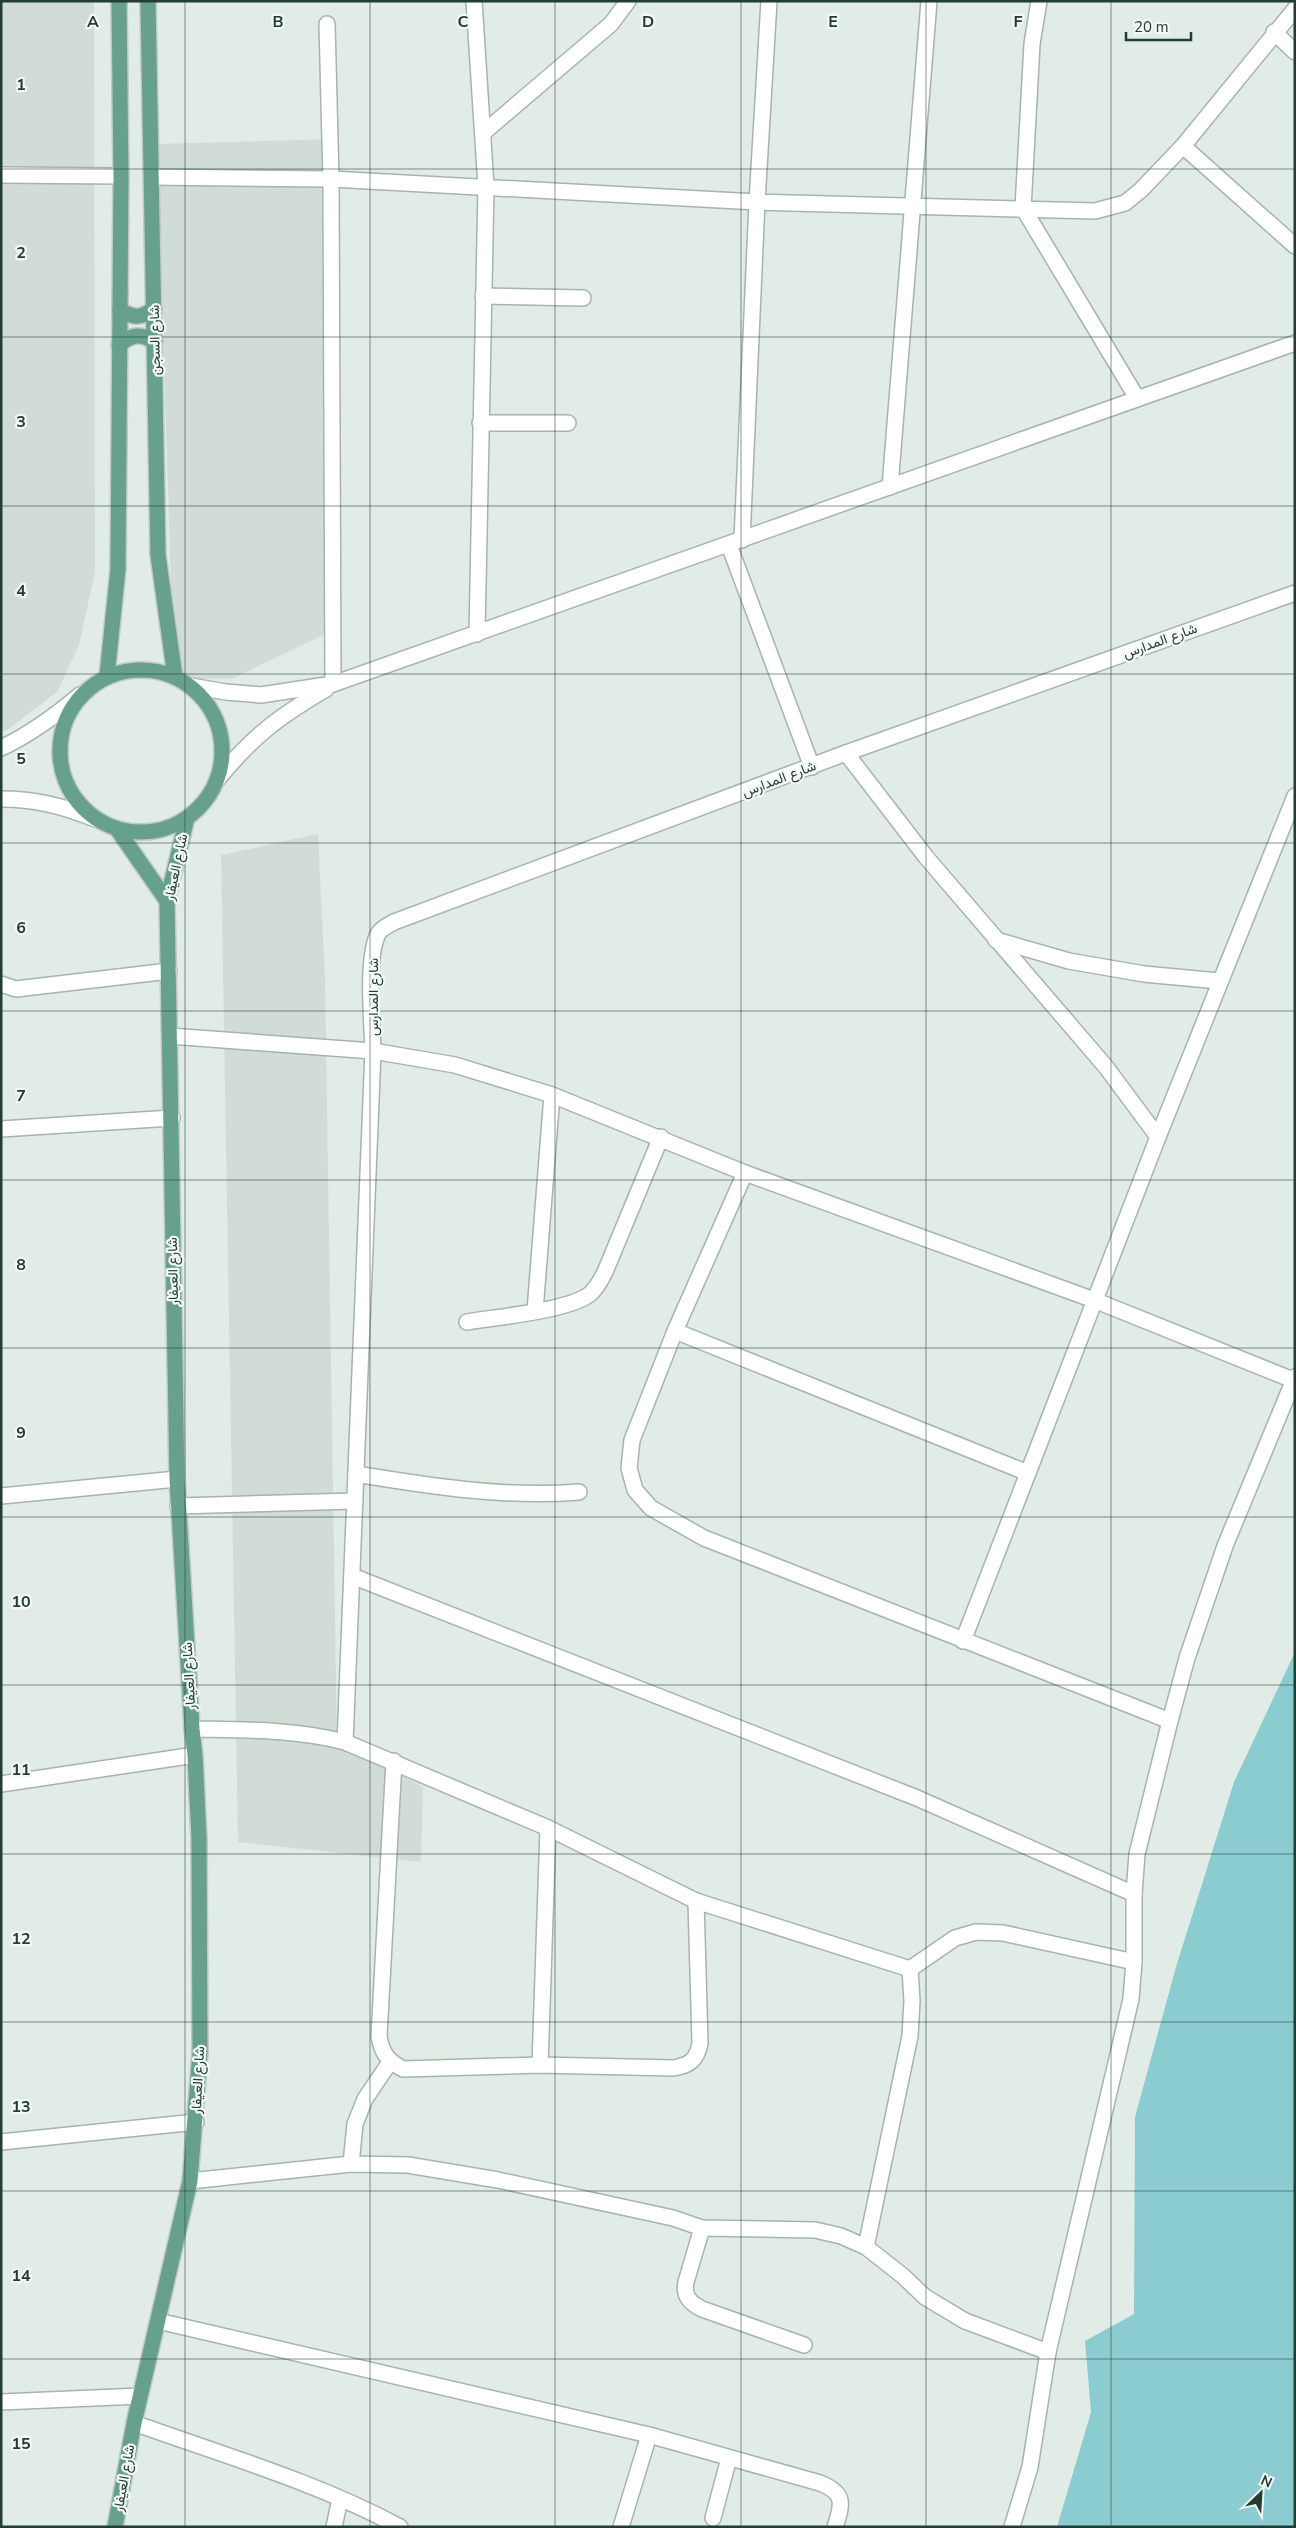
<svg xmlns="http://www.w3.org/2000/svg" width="1296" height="2528" font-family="'Nunito Sans',Vazirmatn,sans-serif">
<rect width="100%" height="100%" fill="#e2ece7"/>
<g fill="#d0dcd5">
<polygon points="1,1 94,1 95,572 79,645 57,692 6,731 1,730"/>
<polygon points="335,139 325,634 232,679 174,679 157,144"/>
<polygon points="318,834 325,979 337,1743 423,1787 421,1862 238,1842 221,855"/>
</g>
<polygon fill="#8bccd0" points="1295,1652 1295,2527 1057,2527 1091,2412 1085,2341 1134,2314 1135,2117 1176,1967 1234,1782"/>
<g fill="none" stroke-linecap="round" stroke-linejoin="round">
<defs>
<g id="minor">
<polyline points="474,1 486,187 477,634"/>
<polyline points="1039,1 1032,44 1023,208 1137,398"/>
<polyline points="327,24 331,179 333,684"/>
<polyline points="1274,32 1295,52"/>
<polyline points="483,133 611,24 628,1"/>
<polyline points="1183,146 1295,246"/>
<polyline points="1,175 121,176"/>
<polyline points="152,177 331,179 757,202 1095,211 1125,203 1141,190 1183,146 1295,9"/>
<polyline points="483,296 583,298"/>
<polyline points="480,423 568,423"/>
<polyline points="890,487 929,1"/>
<polyline points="742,540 757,202 769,1"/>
<polyline points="729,545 812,767"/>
<polyline points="191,686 226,692 261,695 333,684 1295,343"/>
<path d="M1 748C31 734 55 716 80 695"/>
<polyline points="846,753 926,857 1106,1067 1158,1137"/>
<path d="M217 780C252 737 278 717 326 689"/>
<path d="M1 799C35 799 63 806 95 819"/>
<polyline points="996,940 1069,961 1144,974 1219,981"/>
<polyline points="1,984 16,989 169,971"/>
<polyline points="170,1036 373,1051 455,1065 552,1095 745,1173 1094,1300 1293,1380"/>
<polyline points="1,1129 172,1118"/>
<polyline points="745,1173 675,1331 632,1440 629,1468 635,1490 651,1508 704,1538 1170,1721"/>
<polyline points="535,1311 552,1095"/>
<path d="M467 1322C496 1317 568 1311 590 1294 597 1288 601 1280 605 1272L661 1137"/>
<polyline points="675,1331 1028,1473"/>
<path d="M356 1474C429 1486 505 1498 579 1492"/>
<polyline points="1,1496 177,1479"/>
<polyline points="178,1506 355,1501"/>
<polyline points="352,1576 917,1798 1134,1894"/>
<polyline points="963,1641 1158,1137 1295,796"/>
<path d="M192 1729C244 1730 294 1729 345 1742L548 1828 696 1901 910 1969 955 1938 976 1932 1003 1933 1134 1962"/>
<path d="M345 1742 373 1051C372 1022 366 958 378 934 381 928 389 925 394 922L846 753 1295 593"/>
<path d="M394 1761 379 2036C382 2054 388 2061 403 2069L540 2065 674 2068C690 2065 697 2060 700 2043L696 1901"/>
<polyline points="1,1784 195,1755"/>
<polyline points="540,2065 548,1828"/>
<polyline points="1,2142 196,2122"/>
<polyline points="351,2164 355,2124 365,2099 390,2062"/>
<polyline points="190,2181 351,2164 408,2165 498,2180 673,2218 702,2228 815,2230 841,2236 866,2247 903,2276 925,2297 965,2321 1048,2352"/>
<path d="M702 2228 686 2282C683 2296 690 2303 702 2309L804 2345"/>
<polyline points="866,2247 910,2036 912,2001 910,1969"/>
<path d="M158 2321 649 2435 820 2483C845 2493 843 2503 835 2527"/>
<polyline points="1,2402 140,2396"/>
<path d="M134 2423C223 2455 316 2482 400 2527"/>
<polyline points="713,2518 729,2458"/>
<polyline points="334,2527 340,2499"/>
<polyline points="621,2527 649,2435"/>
<polyline points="1012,2527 1030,2467 1048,2352 1131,1999 1134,1962 1134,1894 1137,1854 1170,1721 1187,1658 1225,1546 1295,1377"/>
</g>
<g id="major">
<polyline points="148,1 158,555 175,677"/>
<path d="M120 310C133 318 142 319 154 308"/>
<path d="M119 345C132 334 141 333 155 342"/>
<circle cx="141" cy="751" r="81"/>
<polyline points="107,676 118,569 121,176 119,1"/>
<polyline points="117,829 167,901"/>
<polyline points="115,2527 134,2423 190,2181 200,2052 199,1838 195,1755 192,1729 177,1479 167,901 187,818"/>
</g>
</defs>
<use href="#minor" stroke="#a5b4ad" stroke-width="18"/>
<use href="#major" stroke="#c1c9c6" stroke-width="18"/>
<use href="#minor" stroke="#fff" stroke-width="15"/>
<use href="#major" stroke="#67a18d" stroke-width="15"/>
</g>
<path fill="none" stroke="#223d33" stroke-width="1" stroke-opacity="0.55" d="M185 1V2527M370 1V2527M555 1V2527M741 1V2527M926 1V2527M1111 1V2527M1 169H1295M1 337H1295M1 506H1295M1 674H1295M1 843H1295M1 1011H1295M1 1180H1295M1 1348H1295M1 1517H1295M1 1685H1295M1 1854H1295M1 2022H1295M1 2191H1295M1 2359H1295"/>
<g text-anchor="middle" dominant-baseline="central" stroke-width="4.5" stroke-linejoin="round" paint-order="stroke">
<g font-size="14" fill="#223d33" stroke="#f2f8f5">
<text transform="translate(155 340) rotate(-91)">شارع السجن</text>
<text transform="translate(1160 641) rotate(-20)">شارع المدارس</text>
<text transform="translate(779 779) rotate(-21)">شارع المدارس</text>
<text transform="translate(176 867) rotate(-78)">شارع العيفار</text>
<text transform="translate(373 997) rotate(-90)">شارع المدارس</text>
<text transform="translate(173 1271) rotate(-91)">شارع العيفار</text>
<text transform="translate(189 1676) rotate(-93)">شارع العيفار</text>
<text transform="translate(198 2080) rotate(-87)">شارع العيفار</text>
<text transform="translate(124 2478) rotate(-80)">شارع العيفار</text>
</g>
</g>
<g font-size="16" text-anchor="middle" font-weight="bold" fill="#223d33" stroke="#f2f8f5" stroke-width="4.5" stroke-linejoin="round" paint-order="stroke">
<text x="93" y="27">A</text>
<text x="278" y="27">B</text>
<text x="463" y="27">C</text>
<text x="648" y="27">D</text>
<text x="833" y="27">E</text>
<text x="1018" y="27">F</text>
<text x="21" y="90">1</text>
<text x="21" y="258">2</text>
<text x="21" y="427">3</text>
<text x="21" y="596">4</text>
<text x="21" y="764">5</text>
<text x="21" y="933">6</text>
<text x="21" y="1101">7</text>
<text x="21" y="1270">8</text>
<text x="21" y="1438">9</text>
<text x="21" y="1607">10</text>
<text x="21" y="1775">11</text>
<text x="21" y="1944">12</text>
<text x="21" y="2112">13</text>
<text x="21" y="2281">14</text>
<text x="21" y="2449">15</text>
</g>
<rect width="1296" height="2528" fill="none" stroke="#223d33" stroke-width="5"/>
<g transform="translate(1261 2493) rotate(25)" stroke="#f2f8f5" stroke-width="4" paint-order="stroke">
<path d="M0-4L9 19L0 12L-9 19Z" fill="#223d33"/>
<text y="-8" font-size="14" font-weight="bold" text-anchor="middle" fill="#223d33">N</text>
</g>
<path d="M1126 32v8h65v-8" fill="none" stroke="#223d33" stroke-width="2.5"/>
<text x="1134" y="32" font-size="15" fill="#223d33" stroke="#f2f8f5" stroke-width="4" paint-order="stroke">20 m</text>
</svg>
